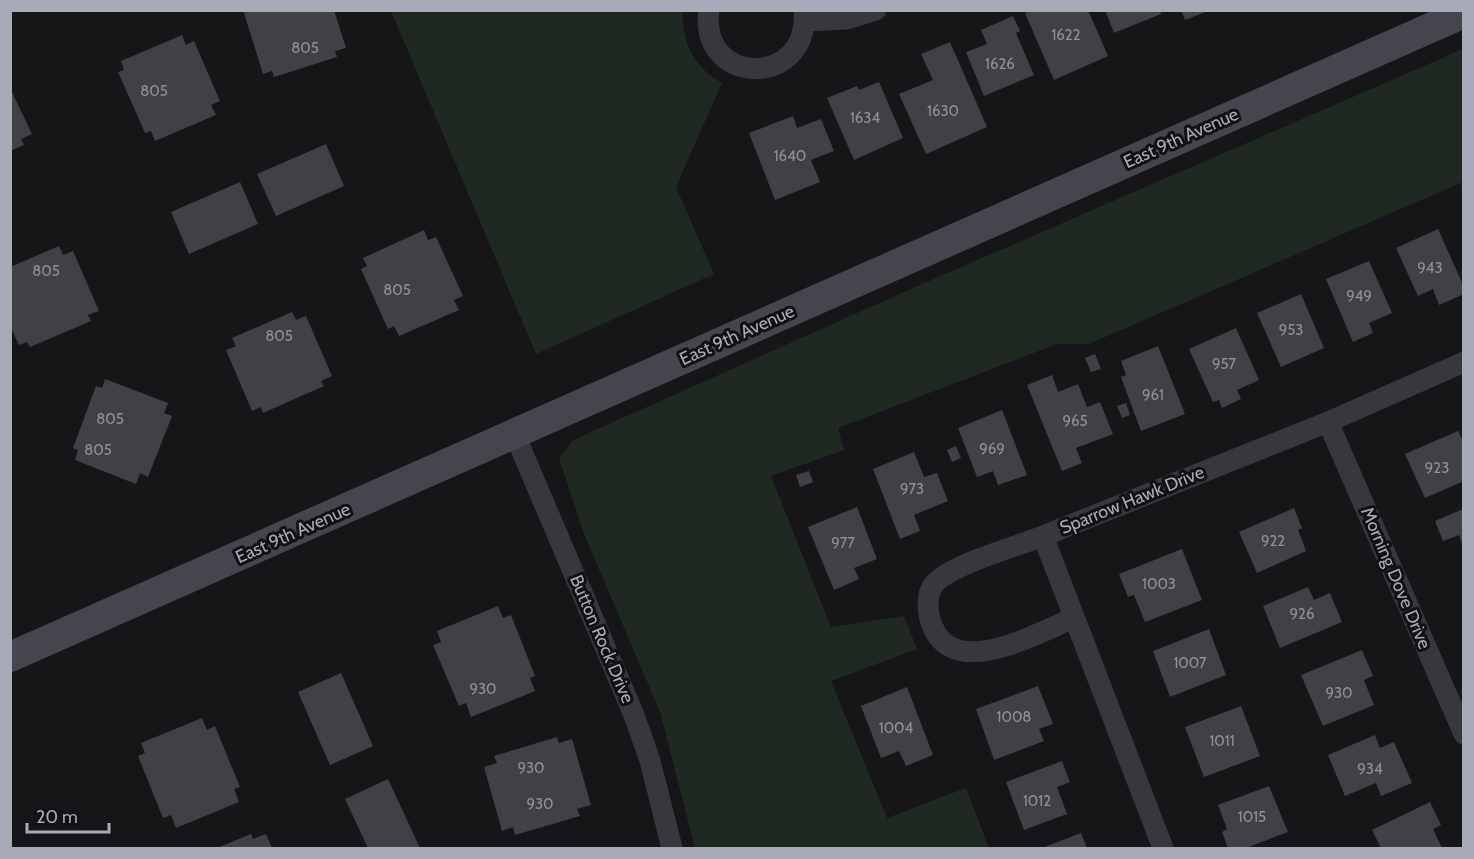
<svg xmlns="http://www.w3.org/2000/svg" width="1474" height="859" font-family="Cabin,sans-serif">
<rect width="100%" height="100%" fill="#161618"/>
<g fill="#202822">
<path d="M391 11H683C682 17 683 23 684 30 688 56 701 70 722 83L676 187 714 274 536 354Z"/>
<polygon points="1463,49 1463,182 1089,344 1057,344 838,428 844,450 771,476 831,627 904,616 917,649 831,681 887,818 966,788 989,848 695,848 660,712 584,534 559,458 573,440 911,289"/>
</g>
<g fill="#404045">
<polygon points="243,10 334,10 346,48 335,51 337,57 274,77 272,71 263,74"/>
<polygon points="1032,10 1088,10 1108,56 1054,80 1025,13"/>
<polygon points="1105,10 1160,10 1161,14 1114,33"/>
<polygon points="1181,10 1208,10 1208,11 1185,20"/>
<polygon points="1013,16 1020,31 1016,33 1034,75 984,96 966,52 987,44 981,30"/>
<polygon points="182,35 186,45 194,41 220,101 211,105 216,115 155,141 151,131 145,133 118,72 124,70 121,61"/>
<polygon points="950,42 987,127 926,154 899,94 933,80 921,54"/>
<polygon points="879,82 903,138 854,160 827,98 857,86 859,90"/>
<polygon points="10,88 32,134 21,139 24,145 10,151"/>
<polygon points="793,116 797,128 821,119 834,151 811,160 820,182 775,200 749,133"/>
<polygon points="326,144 344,186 276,216 257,174"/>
<polygon points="240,182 258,224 189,254 171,212"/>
<polygon points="1438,229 1464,287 1464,294 1439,305 1433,289 1418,296 1396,248"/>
<polygon points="424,230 428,240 436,237 463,296 454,300 459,310 399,336 394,326 388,329 361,269 367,266 363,258"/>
<polygon points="59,246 63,255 73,251 99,311 88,315 91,321 30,347 27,342 19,345 10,326 10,267"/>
<polygon points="1369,261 1392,313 1369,323 1373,333 1353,342 1326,279"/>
<polygon points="1301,294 1324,348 1281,367 1257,313"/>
<polygon points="292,312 296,320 306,316 332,376 321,381 324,386 263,413 261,407 252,411 226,350 236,346 232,338"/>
<polygon points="1236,328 1259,380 1237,390 1241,399 1222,408 1219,400 1213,402 1189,349"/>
<polygon points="1158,346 1185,414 1141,431 1121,377 1126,375 1121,361"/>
<polygon points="1095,354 1101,369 1091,372 1085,358"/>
<polygon points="1052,375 1058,392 1078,384 1087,407 1100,402 1113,434 1076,448 1082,463 1062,471 1027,385"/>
<polygon points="105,379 168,403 164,413 172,416 148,477 140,473 136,484 75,460 78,450 73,448 96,386 102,388"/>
<polygon points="1126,403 1130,415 1122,418 1117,406"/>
<polygon points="1002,410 1027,475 998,485 993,471 977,477 958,428"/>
<polygon points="1458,431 1464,443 1464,481 1425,498 1405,454"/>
<polygon points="956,446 961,458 952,462 947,450"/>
<polygon points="914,452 924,477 937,473 948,501 914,515 920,531 900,539 873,469"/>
<polygon points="809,471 813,482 800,487 796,475"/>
<polygon points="857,507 877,559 854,568 859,579 834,590 808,527"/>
<polygon points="1294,508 1302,528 1298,530 1306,551 1257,573 1239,532"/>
<polygon points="1463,509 1463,546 1459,535 1443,541 1435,521"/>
<polygon points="1182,549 1202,600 1145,622 1134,595 1128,597 1119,574"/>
<polygon points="1308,587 1314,600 1330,593 1342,622 1280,648 1263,606"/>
<polygon points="498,606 503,618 511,615 535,676 530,678 535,691 471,717 466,703 459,706 433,645 441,642 437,631"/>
<polygon points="1209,629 1226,675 1170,697 1153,651"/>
<polygon points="1362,650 1373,676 1364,680 1374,705 1323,726 1301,675"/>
<polygon points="341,673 373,746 330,765 298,692"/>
<polygon points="1038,686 1053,724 1039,729 1044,741 994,760 976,709"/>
<polygon points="907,687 933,755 906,766 899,751 881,758 861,706"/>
<polygon points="1241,706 1260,756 1204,777 1185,727"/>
<polygon points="202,718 207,730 215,726 240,787 234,789 239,802 176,828 171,815 163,818 138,756 145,753 141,743"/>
<polygon points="1375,735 1380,748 1394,742 1412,783 1381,796 1376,783 1345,796 1328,755"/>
<polygon points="557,737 559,743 572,739 591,805 577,809 580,816 515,835 513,827 502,831 484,767 497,763 494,756"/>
<polygon points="1062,761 1070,782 1057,787 1067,814 1024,830 1006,782"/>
<polygon points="388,779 420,848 368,848 345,799"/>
<polygon points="1269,786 1288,832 1246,848 1228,848 1222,832 1227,829 1218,805"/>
<polygon points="1430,802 1441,825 1433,829 1442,848 1381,848 1372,830"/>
<polygon points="1081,833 1087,848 1042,848"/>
<polygon points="251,834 253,839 266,834 272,848 217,848"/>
</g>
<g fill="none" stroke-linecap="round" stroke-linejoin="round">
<g stroke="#37373d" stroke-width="21">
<path d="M709 10C698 87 811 89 804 10"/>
<polyline points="805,21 847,19 876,10"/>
<polyline points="1328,422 1464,734"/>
<polyline points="515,435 634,715 650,761 672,848"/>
<path d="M1043 536C1015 547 957 563 937 581 927 590 927 603 929 615 945 687 1034 634 1074 618"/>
<polyline points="1163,848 1043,536 1328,422 1464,362"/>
</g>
<polyline stroke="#45464d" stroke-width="30" points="10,657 1464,13"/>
</g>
<g text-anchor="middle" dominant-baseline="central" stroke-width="6" stroke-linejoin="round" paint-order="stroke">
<g font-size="15" fill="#8e909b">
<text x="1066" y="35">1622</text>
<text x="305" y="48">805</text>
<text x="1000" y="64">1626</text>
<text x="154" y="91">805</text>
<text x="943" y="111">1630</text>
<text x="865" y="118">1634</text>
<text x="790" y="156">1640</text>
<text x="1430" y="268">943</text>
<text x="46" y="271">805</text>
<text x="397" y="290">805</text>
<text x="1359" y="296">949</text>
<text x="1291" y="330">953</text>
<text x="279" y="336">805</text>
<text x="1224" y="364">957</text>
<text x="1153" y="395">961</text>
<text x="110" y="419">805</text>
<text x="1075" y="421">965</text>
<text x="992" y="449">969</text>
<text x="98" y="450">805</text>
<text x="1437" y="468">923</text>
<text x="912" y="489">973</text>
<text x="1273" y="541">922</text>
<text x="843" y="543">977</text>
<text x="1159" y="584">1003</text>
<text x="1302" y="614">926</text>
<text x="1190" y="663">1007</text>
<text x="483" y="689">930</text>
<text x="1339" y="693">930</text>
<text x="1014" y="717">1008</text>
<text x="896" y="728">1004</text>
<text x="1222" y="741">1011</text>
<text x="531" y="768">930</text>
<text x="1370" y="769">934</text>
<text x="1037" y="801">1012</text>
<text x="540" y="804">930</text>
<text x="1252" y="817">1015</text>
</g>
<g font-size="18" fill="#a8aab8" stroke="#111113">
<text transform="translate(1181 138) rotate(-24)">East 9th Avenue</text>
<text transform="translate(737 335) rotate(-24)">East 9th Avenue</text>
<text transform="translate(1132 500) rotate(-22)">Sparrow Hawk Drive</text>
<text transform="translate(293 533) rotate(-24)">East 9th Avenue</text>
<text transform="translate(1396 578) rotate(67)">Morning Dove Drive</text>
<text transform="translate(602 639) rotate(67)">Button Rock Drive</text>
</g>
</g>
<rect width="1474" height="859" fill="none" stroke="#a8aab8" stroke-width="24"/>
<path d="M27 823v9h82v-9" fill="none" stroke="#a8aab8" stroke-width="3"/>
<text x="36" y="823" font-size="18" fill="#a8aab8" stroke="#111113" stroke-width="4.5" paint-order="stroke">20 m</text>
</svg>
